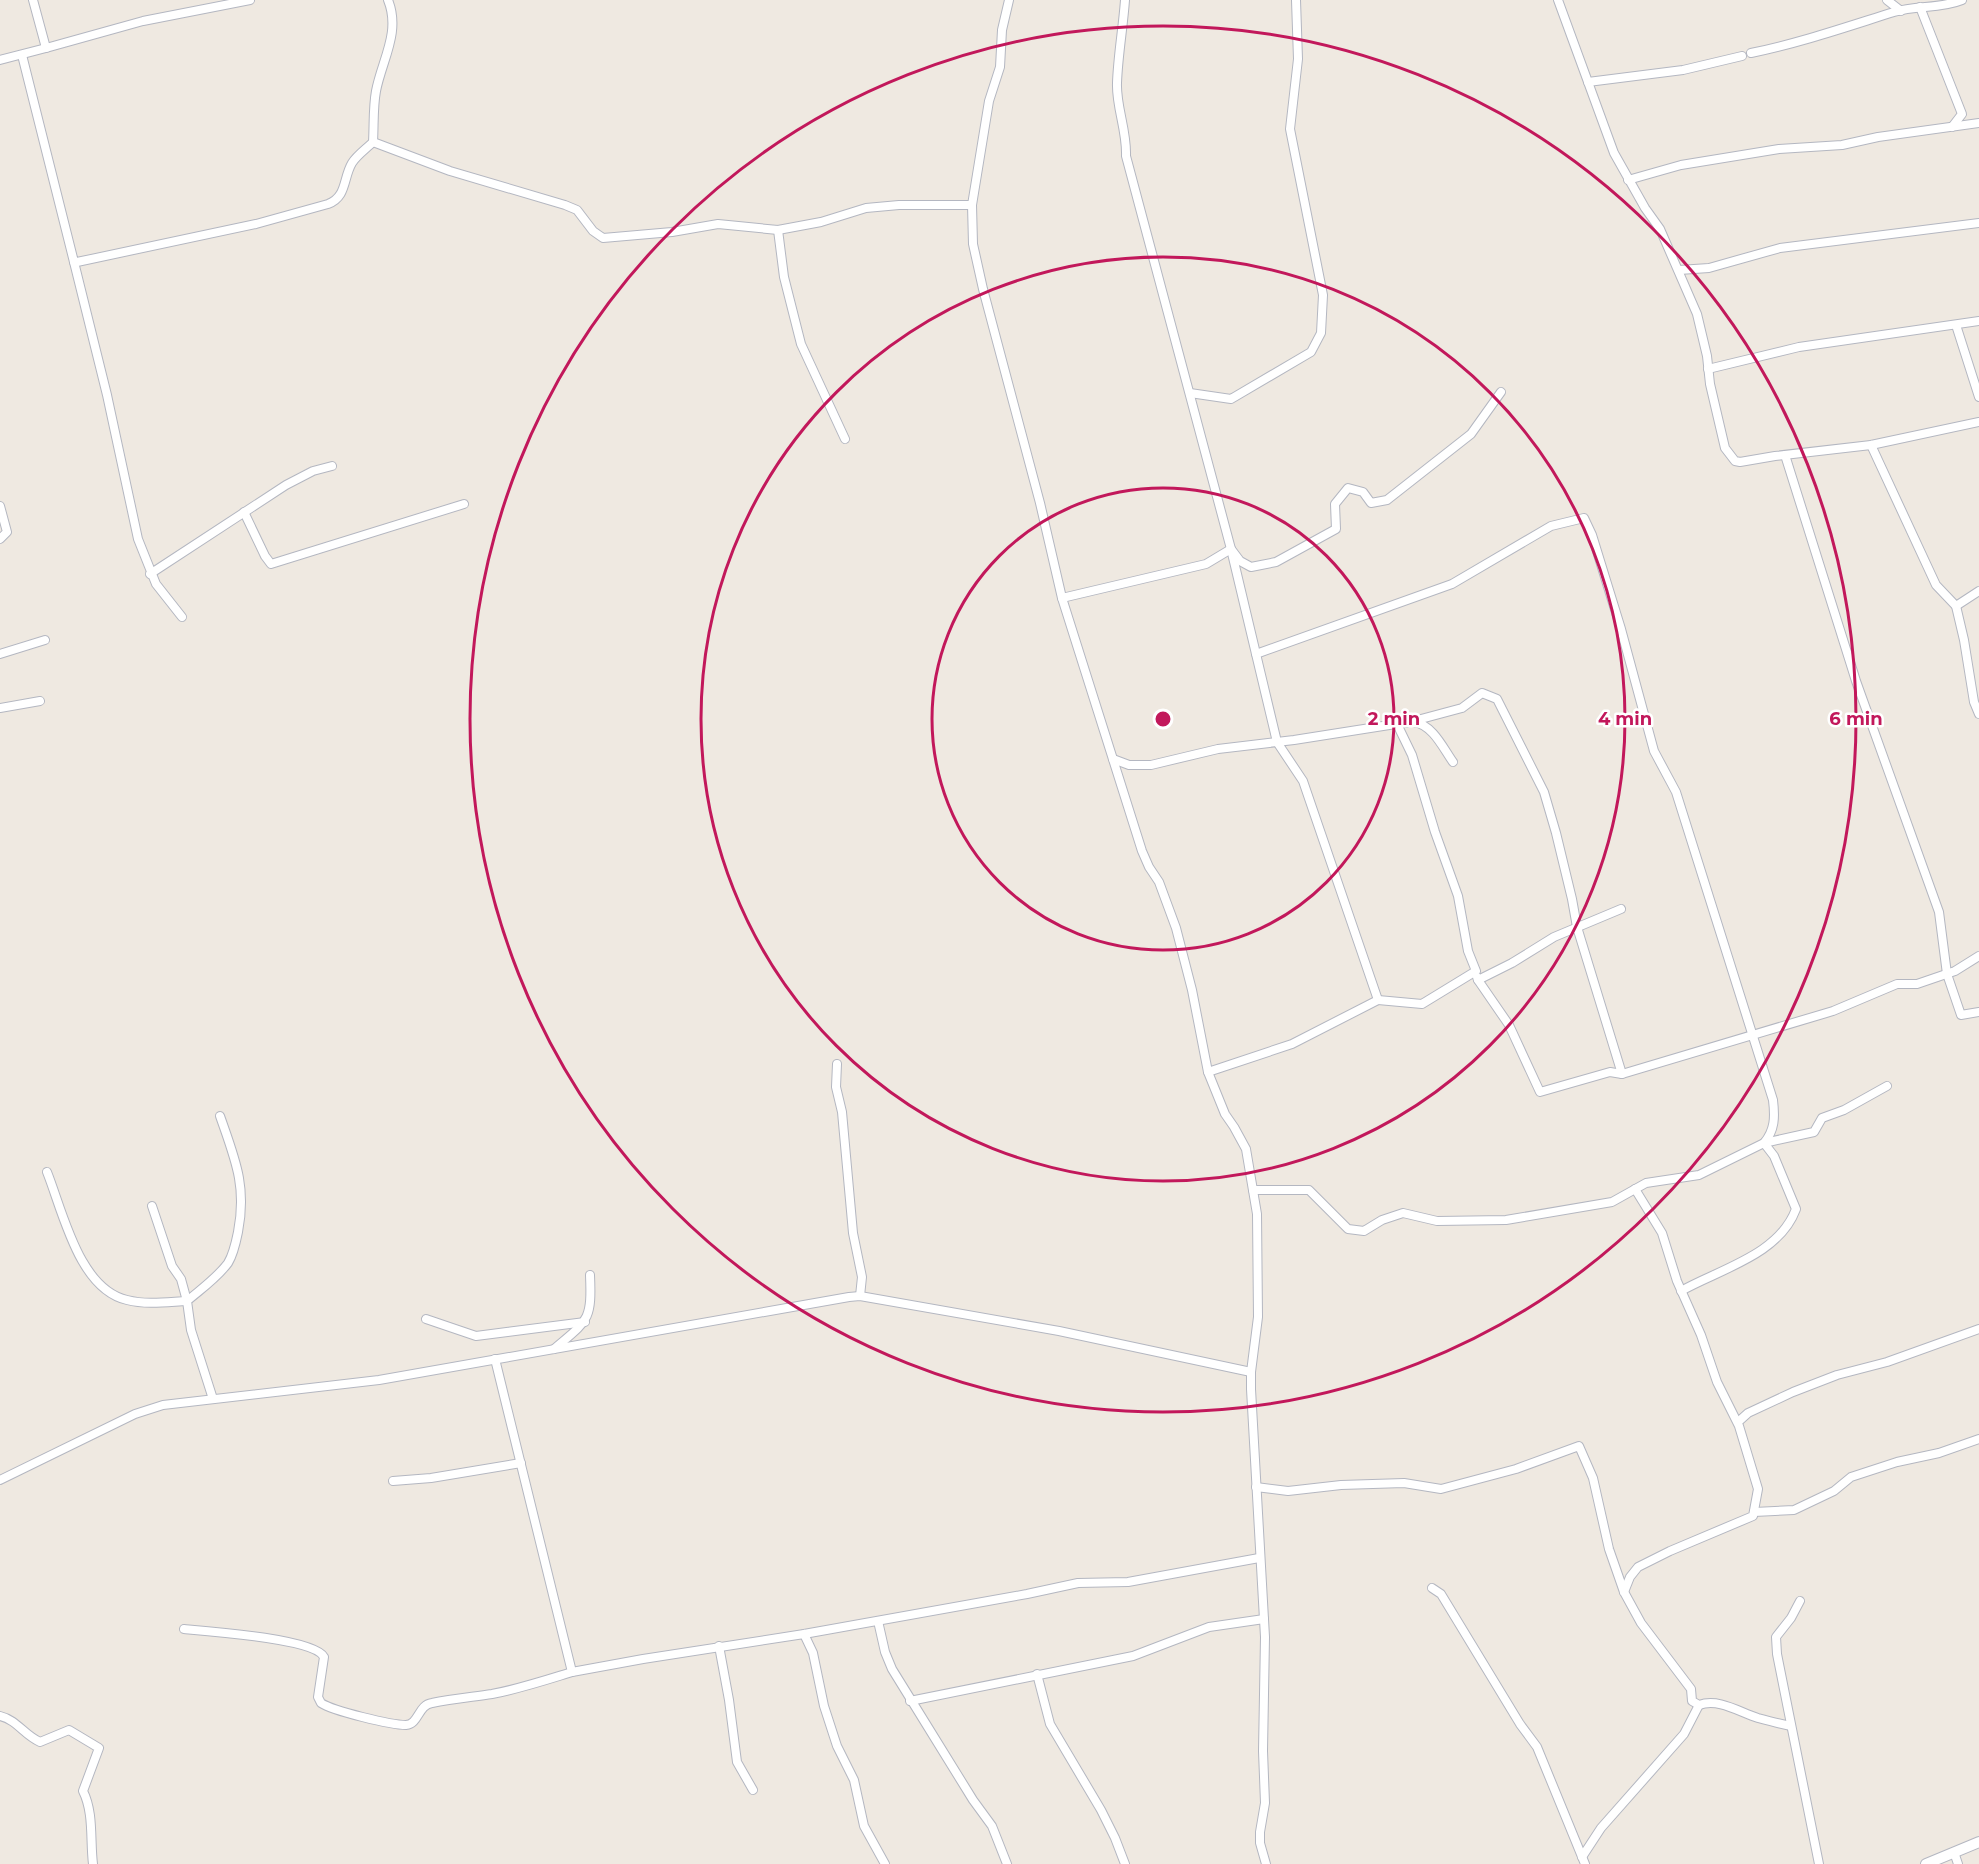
<svg xmlns="http://www.w3.org/2000/svg" width="1979" height="1864" font-family="Montserrat,sans-serif">
<rect width="100%" height="100%" fill="#efe9e1"/>
<g fill="none" stroke-linecap="round" stroke-linejoin="round">
<defs>
<g id="minor">
<path d="M1125 0C1123 28 1118 55 1117 83 1116 107 1127 130 1126 156L1231 549 1277 742 1303 781 1378 1000 1292 1044 1208 1072"/>
<polyline points="1558,0 1614,153 1645,208 1660,229 1697,314 1707,356 1710,384 1725,448 1735,461 1740,462 1775,456 1871,445 1979,422"/>
<polyline points="1887,0 1901,11"/>
<polyline points="1920,7 1962,114 1952,127"/>
<polyline points="46,48 143,21 250,0"/>
<path d="M1751 53C1800 43 1846 27 1894 12 1916 5 1940 9 1962 0"/>
<path d="M22 55 74 262H77L256 224 328 204C347 197 343 178 352 163 357 155 366 149 373 142 374 125 373 107 376 91 382 60 401 32 388 0"/>
<polyline points="0,60 46,48 33,0"/>
<polyline points="1588,82 1683,70 1742,56"/>
<polyline points="373,142 450,171 565,205 577,210 593,231 603,238 672,232 718,224 778,230 821,222 866,208 899,205 972,205 989,101 1000,67 1002,30 1009,0"/>
<polyline points="1628,180 1681,165 1779,149 1842,145 1878,137 1979,123"/>
<polyline points="972,205 973,244 983,289 1040,503 1062,598 1142,851 1149,867 1159,882 1176,928 1192,990 1208,1072 1225,1114 1234,1127 1246,1149 1257,1214 1258,1317 1251,1372 1251,1389 1265,1637 1263,1751 1265,1803 1260,1832 1260,1843 1266,1864"/>
<polyline points="778,230 784,277 801,344 845,439"/>
<polyline points="74,262 107,395 138,539 156,584 182,617"/>
<polyline points="1679,270 1709,268 1780,248 1979,223"/>
<polyline points="1956,325 1979,397"/>
<polyline points="1708,369 1799,347 1979,321"/>
<polyline points="1190,393 1231,399 1311,352 1321,333 1323,295 1290,129 1298,59 1296,0"/>
<polyline points="1871,445 1936,585 1956,606 1964,640 1974,702 1979,714"/>
<polyline points="1785,455 1856,681 1939,912 1947,974 1961,1015 1979,1012"/>
<polyline points="0,506 7,532 0,539"/>
<polyline points="244,512 265,556 271,564 464,504"/>
<polyline points="150,574 286,485 313,471 332,466"/>
<polyline points="1062,598 1206,564 1231,549 1240,561 1251,567 1276,562 1336,529 1335,504 1348,488 1363,492 1371,503 1387,500 1471,434 1501,392"/>
<polyline points="1956,606 1979,591"/>
<polyline points="0,654 45,640"/>
<path d="M1256 654 1452 584 1551 526 1584 518 1592 535 1621 629 1654 751 1676 792 1773 1100C1775 1117 1775 1130 1764 1143L1774 1156 1796 1209C1779 1255 1720 1269 1681 1291"/>
<polyline points="0,708 40,701"/>
<path d="M1414 722C1433 725 1443 748 1453 762"/>
<polyline points="1406,723 1462,708 1482,693 1497,699 1544,792 1556,833 1572,899 1577,927 1622,1074"/>
<polyline points="1113,759 1129,765 1151,765 1218,749 1294,740 1402,723"/>
<polyline points="1477,977 1478,980 1512,963 1554,937 1621,909"/>
<polyline points="1478,980 1509,1025 1540,1092 1610,1072 1622,1074 1833,1011 1897,984 1917,984 1955,971 1979,956"/>
<polyline points="1378,1000 1422,1004 1476,971 1468,951 1458,896 1435,832 1412,755 1397,724"/>
<polyline points="837,1064 836,1087 842,1112 853,1233 862,1277 860,1296"/>
<path d="M47 1172C63 1212 79 1289 127 1300 147 1305 167 1302 187 1301L181 1279 172 1266 152 1206"/>
<polyline points="1253,1190 1309,1190 1348,1229 1364,1231 1382,1220 1403,1213 1437,1221 1506,1220 1612,1202 1646,1183 1699,1175 1764,1143 1814,1132 1822,1118 1844,1110 1887,1086"/>
<polyline points="426,1319 476,1336 585,1322"/>
<path d="M554 1349C588 1320 592 1321 590 1275"/>
<polyline points="495,1359 572,1672 643,1659 804,1634 1027,1594 1078,1583 1128,1582 1259,1558"/>
<path d="M213 1399 191 1330 187 1301C201 1289 217 1278 228 1263 233 1255 236 1242 238 1232 247 1186 235 1159 220 1116"/>
<polyline points="1738,1422 1748,1413 1793,1392 1837,1375 1887,1362 1979,1329"/>
<polyline points="0,1480 135,1414 163,1405 379,1380 849,1297 860,1296 1059,1331 1251,1372"/>
<polyline points="393,1481 431,1478 521,1463"/>
<path d="M1256 1487 1288 1491 1341 1485 1404 1483 1441 1489 1516 1469 1579 1446 1593 1478 1609 1549 1624 1592 1641 1623 1691 1689 1692 1701 1699 1705C1719 1698 1739 1712 1758 1718 1769 1721 1780 1724 1791 1726"/>
<polyline points="1754,1512 1794,1510 1834,1491 1851,1477 1897,1462 1939,1453 1979,1439"/>
<polyline points="1432,1588 1441,1594 1520,1724 1537,1747 1585,1864"/>
<polyline points="1624,1592 1630,1577 1638,1567 1670,1551 1753,1516 1758,1489 1739,1426 1717,1382 1701,1335 1677,1281 1662,1233 1635,1189"/>
<polyline points="1800,1601 1791,1618 1776,1637 1777,1654 1819,1864"/>
<polyline points="878,1621 885,1652 892,1669 973,1800 992,1826 1007,1864"/>
<path d="M184 1629C207 1631 315 1639 324 1657L318 1697 321 1703C333 1711 391 1725 406 1725 419 1724 418 1705 432 1703 452 1699 472 1697 492 1694 519 1689 546 1680 572 1672"/>
<polyline points="804,1634 813,1653 824,1706 837,1746 854,1780 864,1826 885,1864"/>
<polyline points="719,1646 729,1700 737,1762 753,1790"/>
<polyline points="1037,1674 1050,1724 1101,1810 1115,1838 1125,1864"/>
<polyline points="910,1701 1133,1656 1209,1627 1264,1619"/>
<path d="M0 1716C17 1720 24 1735 40 1742L69 1730 99 1748 83 1791C94 1813 90 1840 93 1864"/>
<polyline points="1954,1852 1958,1864"/>
<polyline points="1582,1857 1601,1828 1684,1734 1699,1705"/>
</g>
<polyline id="tertiary" points="1926,1864 1979,1842"/>
</defs>
<use href="#minor" stroke="#b4b7c1" stroke-width="10"/>
<use href="#tertiary" stroke="#b4b7c1" stroke-width="12"/>
<use href="#minor" stroke="#fff" stroke-width="8"/>
<use href="#tertiary" stroke="#fff" stroke-width="10"/>
</g>
<g fill="none" stroke="#c2185b" stroke-width="3">
<circle cx="1163" cy="719" r="231"/>
<circle cx="1163" cy="719" r="462"/>
<circle cx="1163" cy="719" r="693"/>
</g>
<circle cx="1163" cy="719" r="9" fill="#c2185b" stroke="#fff" stroke-width="3"/>
<g font-size="18" text-anchor="middle" font-weight="bold" fill="#c2185b" stroke="#fff" stroke-width="5" stroke-linejoin="round" paint-order="stroke">
<text x="1394" y="725">2 min</text>
<text x="1625" y="725">4 min</text>
<text x="1856" y="725">6 min</text>
</g>
</svg>
